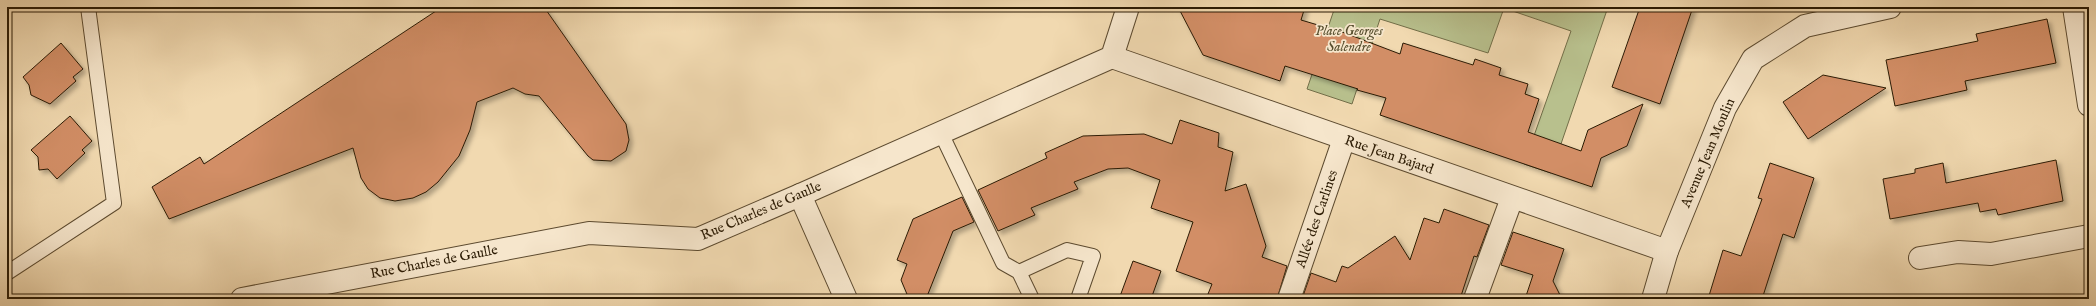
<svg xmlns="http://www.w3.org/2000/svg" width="2096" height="306" font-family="'IM FELL English',serif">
<defs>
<filter id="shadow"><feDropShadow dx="3.5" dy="3.5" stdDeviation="2" flood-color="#0004"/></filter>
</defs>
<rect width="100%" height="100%" fill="#f1d9b0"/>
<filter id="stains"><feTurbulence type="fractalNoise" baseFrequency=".005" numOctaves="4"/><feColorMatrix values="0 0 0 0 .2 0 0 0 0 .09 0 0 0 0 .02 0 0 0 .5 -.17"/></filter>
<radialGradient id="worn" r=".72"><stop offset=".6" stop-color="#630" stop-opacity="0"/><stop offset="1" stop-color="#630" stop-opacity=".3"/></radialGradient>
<polygon fill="#b8c08d" stroke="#726e48" points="1335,7 1608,7 1551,173 1524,164 1571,31 1504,8 1488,53 1380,19 1352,104 1307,89"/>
<g fill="#d28e66" stroke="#2b1b04" filter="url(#shadow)">
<polygon points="442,7 544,7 626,124 629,140 626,151 611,161 593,160 588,156 539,96 525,94 513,88 477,102 470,130 459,156 438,182 426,192 413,198 395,201 380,198 368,189 361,178 353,148 169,219 152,187 200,157 204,164"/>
<polygon points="1178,7 1305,7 1301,20 1345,33 1400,54 1403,43 1473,65 1475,59 1501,68 1499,75 1528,84 1525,94 1539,99 1528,132 1581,151 1588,130 1643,104 1627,146 1601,158 1592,187 1380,115 1386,98 1357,90 1358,89 1285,66 1280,81 1203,55"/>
<polygon points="1640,7 1693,7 1660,104 1612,87"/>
<polygon points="2047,19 2056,63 1965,81 1967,90 1895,106 1886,60 1978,41 1976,34"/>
<polygon points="61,43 83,69 73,77 76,81 50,104 31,95 29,85 23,77"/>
<polygon points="1823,75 1886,88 1808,139 1783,102"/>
<polygon points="70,116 92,141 82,150 85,153 57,179 48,169 39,170 38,157 31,150"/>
<polygon points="1180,120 1219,133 1218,147 1233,152 1225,191 1246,184 1266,246 1262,257 1287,266 1277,299 1206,299 1212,284 1176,271 1193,222 1151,208 1160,180 1128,168 1108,169 1074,182 1078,189 1031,208 1035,215 998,231 978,190 1047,158 1045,153 1083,136 1144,134 1172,144"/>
<polygon points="2056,160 2063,201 1998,215 1996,209 1980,212 1978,203 1890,219 1883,179 1915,173 1915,169 1943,163 1946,183"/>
<polygon points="1770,163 1814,178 1794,238 1783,234 1762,299 1708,299 1723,250 1741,256 1762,199 1758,198"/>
<polygon points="962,197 974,222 953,231 926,299 909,299 901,280 907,264 897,260 913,219"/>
<polygon points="1444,209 1489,225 1477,257 1474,256 1460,299 1302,299 1311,273 1336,282 1342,266 1348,268 1395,236 1410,260 1424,218 1439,223"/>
<polygon points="1513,232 1564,249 1553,281 1562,299 1525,299 1533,275 1501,265"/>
<polygon points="1133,261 1161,271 1151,299 1119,299"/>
</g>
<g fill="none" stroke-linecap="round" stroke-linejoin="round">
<defs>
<g id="lane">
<polyline points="941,133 1003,263 1019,272 1032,299"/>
<polyline points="1019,272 1067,250 1093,256 1078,299"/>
<polyline points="7,273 114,203 88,7"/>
</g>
<g id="street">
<polyline points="2074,7 2089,105"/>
<polyline points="1112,57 1667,251"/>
<polyline points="800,195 846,299"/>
<polyline points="1920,258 1958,252 1991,254 2089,236"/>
<polyline points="242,299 589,233 698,239 800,195 1112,57 1128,7"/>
<polyline points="1289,299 1344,139"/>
<polyline points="1475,299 1512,198"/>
<polyline points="1653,299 1667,251 1725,108 1753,59 1805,26 1890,7"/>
</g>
</defs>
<use href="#lane" stroke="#5c4a2f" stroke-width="16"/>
<use href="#street" stroke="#5c4a2f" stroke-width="24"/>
<use href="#lane" stroke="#f6e6cc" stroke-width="14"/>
<use href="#street" stroke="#f6e6cc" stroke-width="22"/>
</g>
<g text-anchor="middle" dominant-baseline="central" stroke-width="3.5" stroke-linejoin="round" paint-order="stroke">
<g font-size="14" font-style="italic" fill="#554d2d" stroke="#f6e6cc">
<text x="1349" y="31">Place Georges<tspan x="1349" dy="16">Salendre</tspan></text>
</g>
<g font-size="14" fill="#2b1b04" stroke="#f6e6cc">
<text transform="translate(1708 153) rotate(-67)">Avenue Jean Moulin</text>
<text transform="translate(1389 155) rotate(19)">Rue Jean Bajard</text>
<text transform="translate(761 211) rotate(-23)">Rue Charles de Gaulle</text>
<text transform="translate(1317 219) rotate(-71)">Allée des Carlines</text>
<text transform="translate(434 262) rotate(-11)">Rue Charles de Gaulle</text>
</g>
</g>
<rect width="2096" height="306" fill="none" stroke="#f1d9b0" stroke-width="24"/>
<rect x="8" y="8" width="2080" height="290" fill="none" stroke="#2b1b04" stroke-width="2"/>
<rect x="12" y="12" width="2072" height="282" fill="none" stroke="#2b1b04"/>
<rect width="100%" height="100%" filter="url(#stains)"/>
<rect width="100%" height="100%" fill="url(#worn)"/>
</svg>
